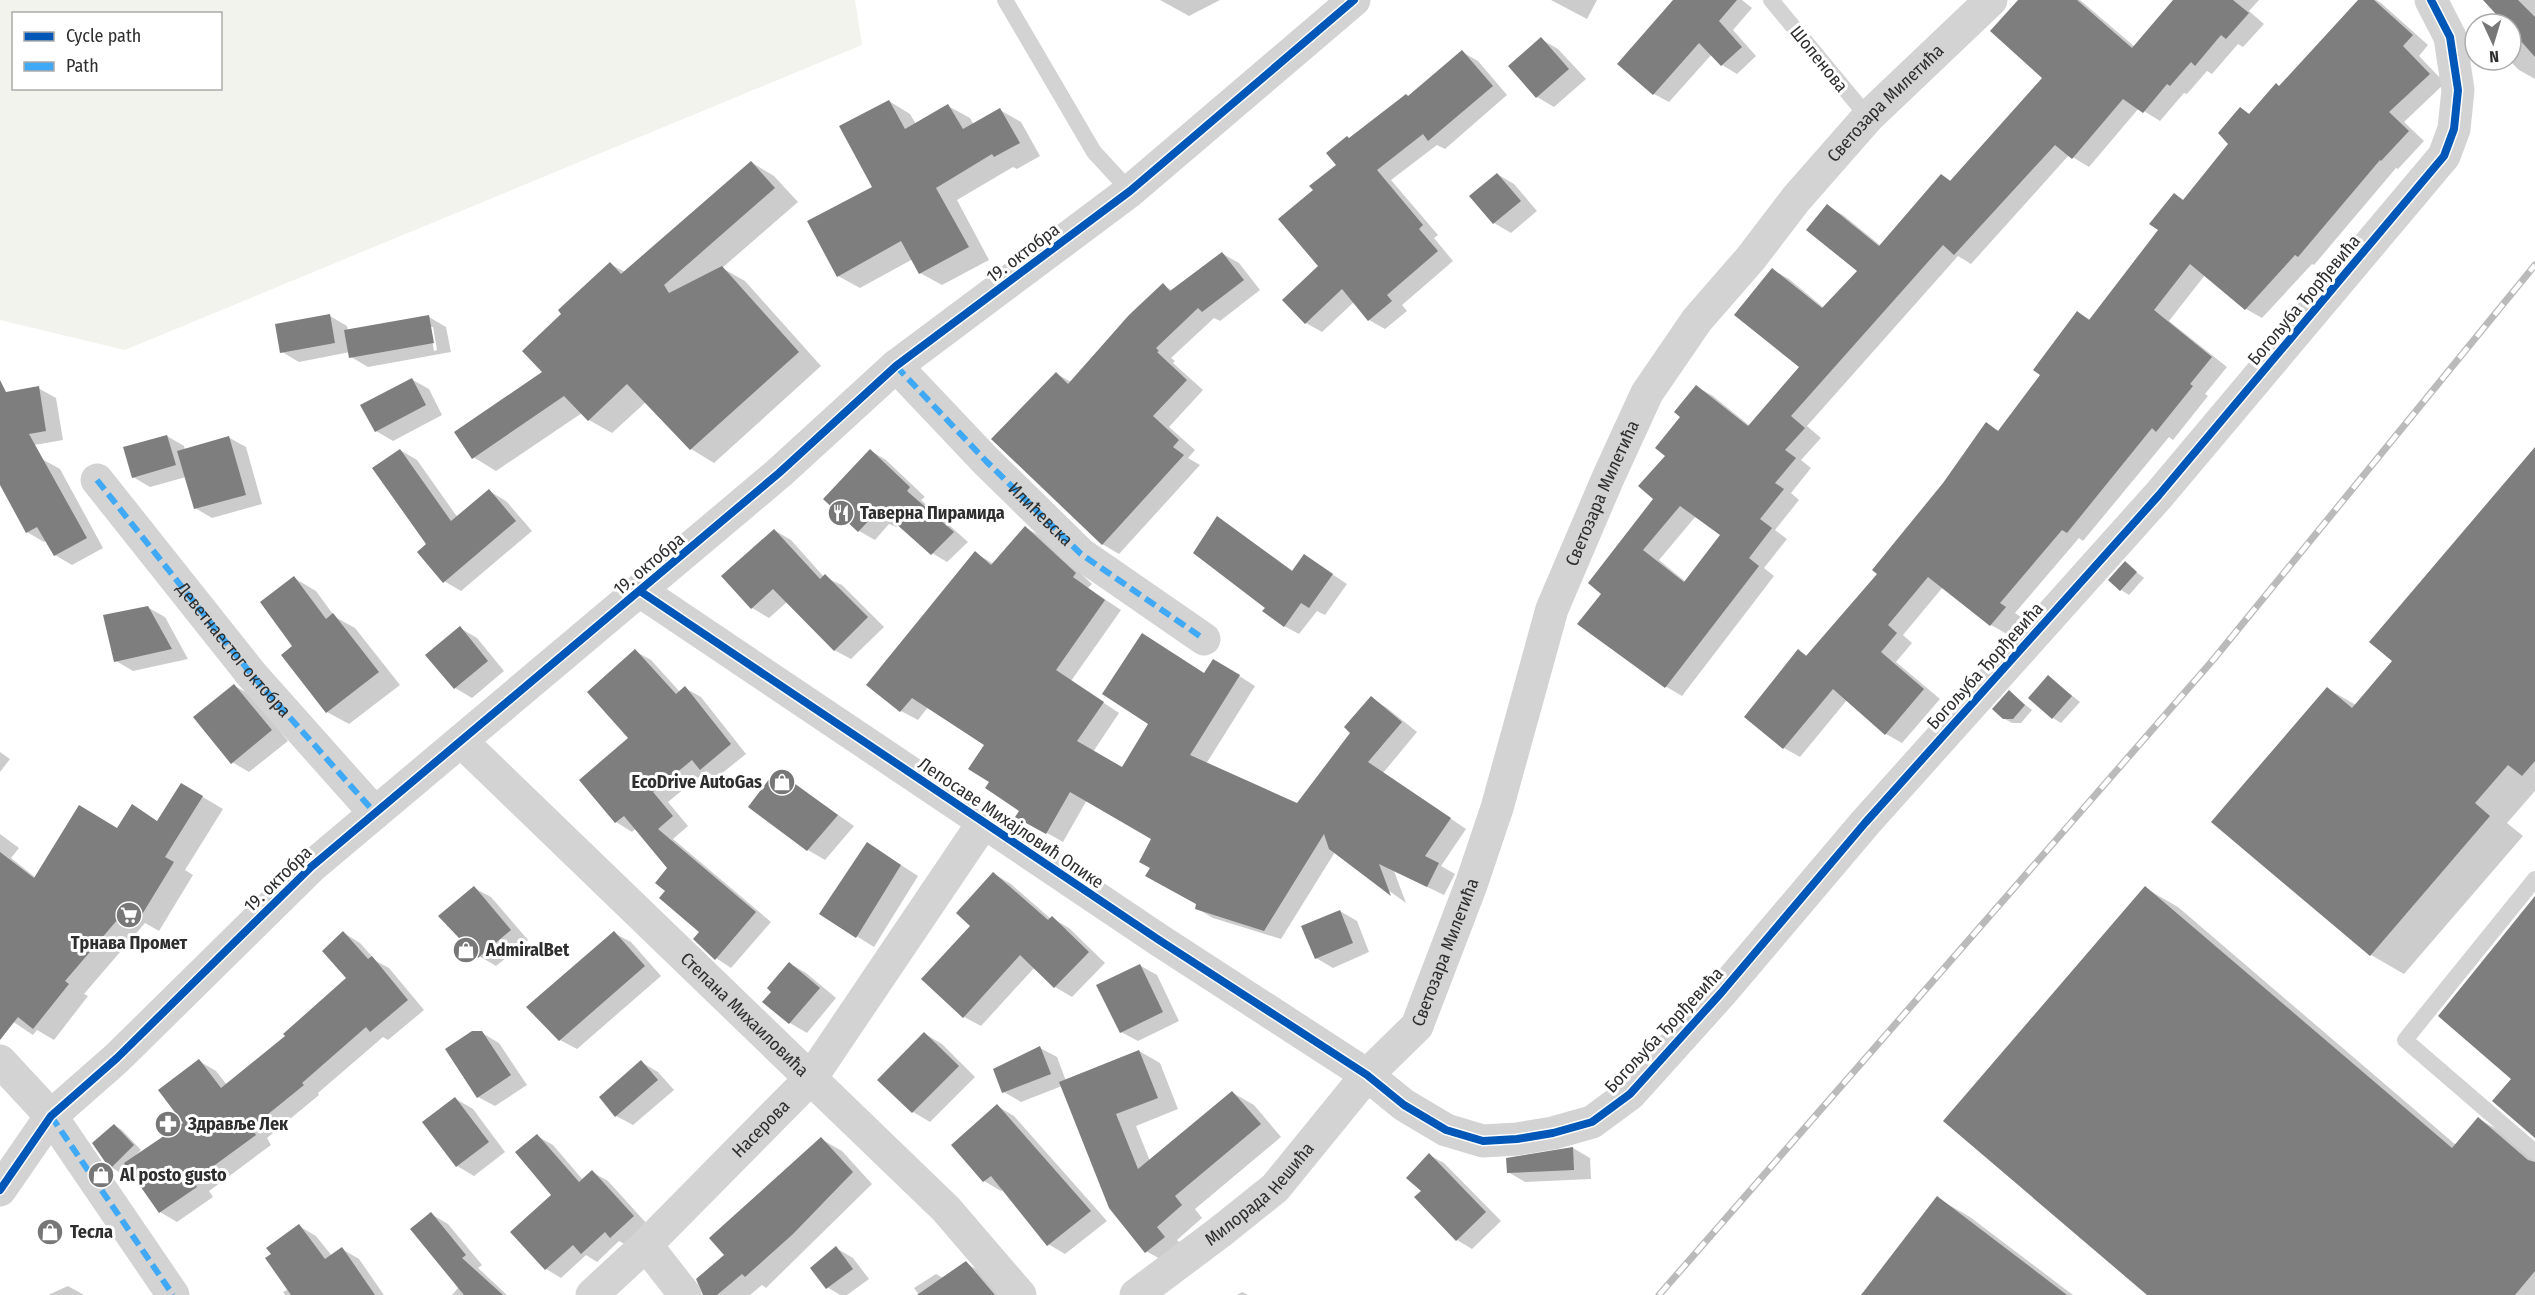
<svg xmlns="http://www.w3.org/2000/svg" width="2535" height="1295" font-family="'Fira Sans Condensed',sans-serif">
<rect width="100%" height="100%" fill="#fff"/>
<path fill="#f1f3ec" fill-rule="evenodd" d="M0 0H855L862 45 125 350 0 320ZM14 14H220V88H14Z"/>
<g fill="#0003" fill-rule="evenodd">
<polygon points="1160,0 1220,0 1189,16"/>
<polygon points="1551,0 1597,0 1587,19"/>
<polygon points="1675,0 1742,0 1752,8 1733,30 1756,56 1737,74 1722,65 1712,54 1669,102 1654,94 1619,63"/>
<path d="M2041 0H2080L2135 47 2174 0H2259L2249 11 2264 24 2243 47 2238 44 2212 74 2207 71 2187 94 2184 93 2160 121 2139 108 2089 167 2069 155 1971 264 1958 256 1807 426 1821 438 1801 460 1811 468 1791 493 1799 500 1775 530 1787 539 1764 568 1774 576 1682 696 1665 686 1603 594 1655 499 1667 456 1697 387 1713 396 1750 426 1801 367 1773 270 1789 279 1824 308 1859 270 1827 206 1843 215 1881 246 1942 175 1951 181 2044 78ZM1696 516 1722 535 1686 582 1659 560Z"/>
<polygon points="2360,0 2376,0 2381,3 2428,45 2419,56 2445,83 2404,122 2424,141 2398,169 2396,168 2314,265 2312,264 2262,318 2246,309 2205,275 2169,321 2227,367 2205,394 2208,396 2173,440 2169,437 2083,541 2079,538 2015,613 2021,617 2007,634 1991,625 1943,587 1903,635 1912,643 1896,662 1940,699 1902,743 1886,734 1847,700 1800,757 1784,748 1746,717 1799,651 1808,656 1879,574 1986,424 2000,432 2042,375 2078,313 2091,320 2160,230 2174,195 2185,201 2230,143 2240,109 2251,115 2280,88"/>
<polygon points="2486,0 2535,0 2535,79 2519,70 2509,60 2511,24 2507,24"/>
<polygon points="1541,39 1558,49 1586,79 1554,107 1537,97"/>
<polygon points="1462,52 1478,61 1507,95 1445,149 1437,145 1391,180 1438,235 1434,238 1453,261 1402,305 1407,311 1385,329 1369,320 1354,302 1322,332 1306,323 1320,266 1315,191 1338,165 1351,139 1409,98"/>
<polygon points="889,101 910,114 916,124 948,106 970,118 974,125 1000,110 1021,122 1040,156 1017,169 1013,167 957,200 989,260 942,285 920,273 913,259 860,288 838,276 874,187"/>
<polygon points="751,162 774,176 798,202 722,268 745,281 821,366 714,463 691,449 646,402 612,433 589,420 582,413 496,471 473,457 544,372 563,314 610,264 625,272"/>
<polygon points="1497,174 1514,184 1537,211 1511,233 1494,223"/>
<polygon points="1223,254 1239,263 1260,290 1220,321 1214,318 1171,358 1175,361 1173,363 1203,390 1169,427 1195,450 1188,458 1200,465 1119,554 1102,544 1057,374 1071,382 1163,285 1173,291"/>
<path d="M330 316 347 326 348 331 429 317 446 327 451 352 368 367 351 357 350 352 299 362 282 352ZM430 327H433L437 350 434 351Z"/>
<polygon points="411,379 429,389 442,415 393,441 376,431"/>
<polygon points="38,388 56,398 63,440 0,451 0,394"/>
<polygon points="167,436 184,446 185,450 228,437 246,447 262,504 212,518 195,508 186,477 150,487 133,477"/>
<polygon points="2535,449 2535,791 2507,823 2523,836 2404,974 2371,955 2213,822 2328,689 2356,705 2394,661"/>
<polygon points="400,450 417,460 458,518 489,491 506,501 532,531 461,591 444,581 428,544"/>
<polygon points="871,451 886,460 925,497 921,500 968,542 947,562 932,553 899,524 896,527 889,524 875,540 859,531 825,499"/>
<polygon points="42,459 60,469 103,548 72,565 55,555 47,540 44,542 27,532"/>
<polygon points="1218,518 1293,571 1305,556 1347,584 1325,615 1317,611 1299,634 1284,626 1267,607"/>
<polygon points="1026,528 1042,537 1092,584 1088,588 1121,610 1071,681 1119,713 1093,752 1122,769 1205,675 1230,670 1255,686 1206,764 1298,805 1352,733 1371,698 1387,708 1417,732 1383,773 1466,829 1441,866 1455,874 1444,895 1394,871 1406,903 1335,852 1281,939 1213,918 1196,908 1198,904 1153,839 1087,800 1063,842 1017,816 1021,810 991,782 986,745 928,707 918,720 901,711 868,685 975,553 994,564"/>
<polygon points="774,530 791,540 824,577 842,585 884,627 851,659 834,650 787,602 769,618 752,608 723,576"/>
<polygon points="2125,563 2144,578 2129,595 2121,590"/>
<polygon points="294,578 316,591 335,617 355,628 400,685 349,724 327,712 294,646"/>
<polygon points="147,607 165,617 188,659 133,671 116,661"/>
<polygon points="460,628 477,638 504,671 472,698 455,688"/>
<polygon points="635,651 651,660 680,692 685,688 701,697 746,754 716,778 706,771 668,802 688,826 673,839 771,922 731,968 716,958 701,932 667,891 669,868 636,828 632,832 616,822 581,780 631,738"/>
<polygon points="2049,677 2080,702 2061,723 2053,718"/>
<polygon points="235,686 252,696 288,741 249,772 232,762"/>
<polygon points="2009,692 2032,710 2021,723 2012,723 2003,718"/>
<polygon points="0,752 10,759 0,772"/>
<polygon points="777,772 854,826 825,860 808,850 750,807"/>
<polygon points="201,796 223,809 185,870 193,875 159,931 145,923 84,994 88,996 54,1040 37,1030 33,1035 0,1013 0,834 19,848 11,858 36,878 117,829 132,806 158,822"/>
<polygon points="884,854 918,876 874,947 821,914"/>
<polygon points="994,874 1011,884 1051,919 1052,918 1069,928 1105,963 1072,997 1055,987 1035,967 981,1026 964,1017"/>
<polygon points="474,888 491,897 528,940 496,966 479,956"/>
<polygon points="2145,888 2178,907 2456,1145 2479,1119 2512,1138 2535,1158 2535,1295 2150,1295"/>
<polygon points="1340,911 1357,921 1369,952 1333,968 1316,958"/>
<polygon points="344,933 360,943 376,961 389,968 424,1010 388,1040 383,1037 318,1093 319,1095 267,1138 271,1145 209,1191 213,1197 177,1222 160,1212 127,1164 119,1172 111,1167 114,1125 122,1130 141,1150 136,1155 185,1123 199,1061 216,1071 227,1085 287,1036 348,978"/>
<polygon points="614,933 631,942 661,976 577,1049 560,1040"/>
<polygon points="789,963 806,973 836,998 807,1033 790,1023 765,1002"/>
<polygon points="1139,965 1157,975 1179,1021 1138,1041 1121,1032"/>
<polygon points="482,1033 499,1043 527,1085 495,1106 478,1097"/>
<polygon points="925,1034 942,1044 975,1077 930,1122 913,1112"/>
<polygon points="1040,1048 1057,1057 1066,1081 1139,1051 1160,1063 1178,1109 1136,1126 1150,1161 1233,1093 1254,1105 1281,1137 1195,1209 1202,1218 1177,1240 1185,1249 1167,1263 1146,1251 1062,1086 1021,1102 1004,1092"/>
<polygon points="641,1062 658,1072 674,1090 633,1125 616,1116"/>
<polygon points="456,1099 473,1109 505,1152 474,1176 457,1166"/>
<polygon points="997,1106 1014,1116 1107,1221 1065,1254 1048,1244 1003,1189 1001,1191 984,1181"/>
<polygon points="537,1136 553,1145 583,1180 592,1172 608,1181 648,1225 626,1245 619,1241 597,1262 586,1255 561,1278 546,1269 554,1195"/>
<polygon points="821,1139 842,1151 872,1184 766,1288 762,1285 750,1295 705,1295 727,1255"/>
<polygon points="1573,1148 1590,1158 1591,1179 1525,1182 1508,1172"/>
<polygon points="1429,1155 1444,1163 1501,1221 1472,1249 1457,1240 1416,1197 1423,1191"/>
<polygon points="1937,1198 1970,1217 2073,1295 1863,1295"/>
<polygon points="431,1214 448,1224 482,1265 478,1268 507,1295 452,1295 459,1287"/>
<polygon points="299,1226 316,1236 332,1256 342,1249 359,1259 384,1295 285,1295 283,1292 289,1289"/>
<polygon points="836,1248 853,1258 869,1279 847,1295 840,1295 827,1287"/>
<polygon points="966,1263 983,1273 1002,1295 919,1295 914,1288 936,1274 943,1278"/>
<polygon points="68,1286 84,1295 48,1295"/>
<polygon points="1242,1292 1248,1295 1237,1295"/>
</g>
<g fill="#7e7e7e" fill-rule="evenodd">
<polygon points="1673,0 1737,0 1719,21 1742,47 1721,66 1699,43 1653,95 1617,64"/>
<path d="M2018 0H2077L2132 48 2173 0H2233L2249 13 2226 39 2221 35 2195 66 2191 62 2170 86 2167 84 2143 113 2123 99 2072 159 2055 145 1954 255 1943 245 1791 416 1805 428 1785 450 1796 458 1775 483 1784 489 1760 519 1772 528 1749 558 1759 566 1665 688 1577 624 1601 594 1588 583 1653 499 1638 486 1665 456 1655 448 1680 417 1674 412 1696 385 1748 426 1799 367 1734 315 1772 268 1822 308 1857 271 1806 230 1827 204 1879 246 1941 174 1950 181 2042 78 1990 31ZM1680 506 1720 535 1684 582 1643 550Z"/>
<polygon points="2358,0 2374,0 2413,35 2403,46 2430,74 2389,112 2409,131 2381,161 2380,160 2298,257 2295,255 2245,310 2190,264 2154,310 2212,357 2190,384 2193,386 2156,432 2152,428 2067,533 2062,530 2000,603 2006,607 1990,626 1928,577 1888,625 1897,633 1881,652 1924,689 1885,735 1833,689 1783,749 1744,717 1798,649 1806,656 1877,574 1872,570 1943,483 1986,422 1998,431 2040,375 2033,370 2077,311 2089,320 2158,230 2149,224 2174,193 2183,200 2228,144 2218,133 2240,107 2249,114 2276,83 2279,86"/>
<polygon points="2483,0 2518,0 2535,17 2535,57 2511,30 2511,24 2505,24"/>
<polygon points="1541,37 1569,69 1536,98 1508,66"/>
<polygon points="1462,50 1493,86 1428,141 1423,134 1377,170 1423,225 1419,229 1438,251 1387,295 1392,301 1368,321 1342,289 1305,324 1282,300 1318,266 1278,219 1313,190 1309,186 1336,165 1326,153 1347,136 1349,138 1406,94 1408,96"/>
<polygon points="889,100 905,129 948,104 963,129 1000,108 1020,143 994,157 992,154 936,188 969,247 919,274 901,241 837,277 807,221 872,187 839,126"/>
<polygon points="751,161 775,188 664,285 669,293 722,266 799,352 690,450 627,384 588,421 564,396 472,459 454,432 542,372 522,351 561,314 558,310 610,262 621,274"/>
<polygon points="1497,173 1521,201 1493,224 1469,196"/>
<polygon points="1222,252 1244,280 1202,312 1198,308 1156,348 1159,351 1157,352 1187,380 1153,416 1179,440 1173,447 1184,455 1102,545 991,439 1056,372 1068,384 1129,315 1163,283 1170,291"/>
<polygon points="330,314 335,343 280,353 275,324"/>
<polygon points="429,315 434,343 349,358 344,330"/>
<polygon points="412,378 426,405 375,432 360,405"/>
<polygon points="0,380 6,392 39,386 46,431 29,434 87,538 54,556 37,527 26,533 0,485"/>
<polygon points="167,435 176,465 132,478 123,447"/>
<polygon points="229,436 246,495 194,509 177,451"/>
<polygon points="2535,447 2535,761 2522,776 2508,765 2475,803 2490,816 2370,956 2211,822 2327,687 2352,708 2392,661 2369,642"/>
<polygon points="400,449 451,521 489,489 516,521 443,583 417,552 426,544 372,468"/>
<polygon points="870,449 910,487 907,491 954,532 931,555 885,514 879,519 874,515 858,532 823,499"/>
<polygon points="1217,516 1292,571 1304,554 1333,574 1309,608 1301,603 1284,627 1262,611 1265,608 1193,553"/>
<polygon points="1025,526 1076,573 1073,577 1105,600 1056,670 1104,702 1077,741 1122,767 1148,724 1102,694 1142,633 1204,673 1213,659 1240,675 1190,755 1297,803 1350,733 1344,727 1371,696 1402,722 1368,762 1451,818 1425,856 1439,863 1427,887 1379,864 1391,896 1329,849 1324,834 1264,931 1195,909 1196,904 1145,876 1150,868 1139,862 1151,839 1070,792 1046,834 1015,817 1019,811 985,788 989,782 968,769 984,745 912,698 900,712 866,685 975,551 991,565"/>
<polygon points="774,529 820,579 825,574 868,617 834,651 773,589 751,609 721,576"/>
<polygon points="2125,561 2137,572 2120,591 2108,580"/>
<polygon points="294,576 326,619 333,613 379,672 326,713 281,655 292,646 260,602"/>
<polygon points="148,606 172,649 114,662 103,615"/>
<polygon points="460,626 488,661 454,689 425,655"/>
<polygon points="635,649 676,694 685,686 731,744 700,770 692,760 653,792 673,816 658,829 756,912 715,960 693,939 699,932 659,898 665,891 655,883 667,868 624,816 615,823 579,780 628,738 587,692"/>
<polygon points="2048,675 2072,696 2052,719 2028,698"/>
<polygon points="234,684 272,730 231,764 193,717"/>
<polygon points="2009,690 2025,705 2013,719 2003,719 1992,709"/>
<polygon points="776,770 838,815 807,851 748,807"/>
<polygon points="181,783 203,796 165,857 174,862 138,921 124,912 65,981 69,984 33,1029 18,1017 0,1040 0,852 34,878 79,805 117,828 132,804 157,821"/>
<polygon points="867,842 901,865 856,938 819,914"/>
<polygon points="993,872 1048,920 1052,916 1089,952 1054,988 1020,955 963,1018 921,979 970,926 956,913"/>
<polygon points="474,886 511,930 478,958 438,916"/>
<polygon points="2145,886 2452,1148 2478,1117 2528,1160 2535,1162 2535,1271 2515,1295 2147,1295 1943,1121"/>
<polygon points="2535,896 2535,1138 2492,1101 2511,1079 2438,1016"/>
<polygon points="1340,910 1353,943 1315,959 1301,926"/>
<polygon points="343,931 368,959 372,956 408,1000 370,1032 366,1027 302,1083 304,1085 251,1128 256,1135 193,1181 197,1187 159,1213 124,1163 183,1123 158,1090 199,1059 221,1088 285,1036 283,1034 346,978 322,951"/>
<polygon points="614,931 645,966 559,1041 526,1007"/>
<polygon points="789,962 820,988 789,1024 762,1002 771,992 767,988"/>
<polygon points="1140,964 1163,1012 1120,1033 1096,985"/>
<polygon points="472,1031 482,1031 511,1075 477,1098 445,1049"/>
<polygon points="924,1032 959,1066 912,1113 877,1080"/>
<polygon points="1040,1046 1051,1074 1002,1093 993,1069"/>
<polygon points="1139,1050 1158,1098 1116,1114 1138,1169 1232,1091 1261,1124 1175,1196 1182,1205 1157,1227 1165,1237 1145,1253 1109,1208 1059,1082"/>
<polygon points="641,1060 658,1080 615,1117 599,1097"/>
<polygon points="455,1097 489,1142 456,1167 422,1122"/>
<polygon points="997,1104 1091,1211 1047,1246 991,1176 983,1182 951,1145"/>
<polygon points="114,1124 134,1145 110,1169 92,1143"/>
<polygon points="537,1134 579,1182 592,1170 634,1216 610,1238 605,1232 581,1254 573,1245 545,1270 510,1232 551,1195 515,1152"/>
<polygon points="821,1137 853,1172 793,1234 745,1277 742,1274 717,1295 703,1295 696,1279 724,1255 709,1238"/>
<polygon points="1573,1147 1574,1170 1507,1173 1506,1158"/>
<polygon points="1429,1153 1486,1212 1456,1241 1414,1197 1421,1191 1406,1178"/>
<polygon points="1937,1196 2067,1295 1861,1295"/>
<polygon points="431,1212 466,1255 462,1258 503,1295 464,1295 410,1229"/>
<polygon points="299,1224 325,1259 342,1247 375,1295 291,1295 265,1258 271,1254 266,1248"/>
<polygon points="836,1246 853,1269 826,1289 810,1268"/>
<polygon points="966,1261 995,1295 917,1295"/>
</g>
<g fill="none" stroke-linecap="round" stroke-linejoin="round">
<g stroke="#d3d3d3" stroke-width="16">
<polyline points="1005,0 1094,152 1130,191"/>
<polyline points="1771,0 1868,117"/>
<polyline points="2535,879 2405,1040 2535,1152"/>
</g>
<g stroke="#d3d3d3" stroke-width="33">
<polyline points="896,366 986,461 1081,554 1204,639"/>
<polyline points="97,480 252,675 375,813"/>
<polyline points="640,591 1159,940 1367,1075 1404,1105 1446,1130 1483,1141 1517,1139 1553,1133 1592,1122 1630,1094 1721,993 1865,823 2159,495 2444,156 2454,129 2458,90 2450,37 2431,0"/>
<path id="s1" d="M461 741 946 1209 1020 1295"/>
<polyline points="0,1061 51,1116 173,1295"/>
<polyline points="646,1245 685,1295"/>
<path id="s2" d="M592 1295 646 1245 811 1078 983 823"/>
<path id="s3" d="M1136 1295 1220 1232 1275 1188 1367 1075 1417 1026 1471 885 1497 808 1552 609 1608 478 1647 393 1697 320 1751 258 1796 199 1868 117 1991 0"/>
</g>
<polyline stroke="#d3d3d3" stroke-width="33" points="0,1190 51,1116 117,1058 311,867 779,473 896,366 1130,191 1354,0"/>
<defs>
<polyline id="rail" points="1659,1295 2213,660 2535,265"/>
</defs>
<use href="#rail" stroke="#bababa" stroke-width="7"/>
<use href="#rail" stroke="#fff" stroke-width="4.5" stroke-dasharray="14" stroke-linecap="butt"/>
<g stroke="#3fa9f5" stroke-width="6" stroke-dasharray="12 6" stroke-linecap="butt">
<path id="s4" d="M896 366 986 461 1081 554 1204 639"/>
<path id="s5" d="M97 480 252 675 375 813"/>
<polyline points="51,1116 173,1295"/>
</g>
<defs>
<g id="cycleway">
<polyline points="640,591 1159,940 1367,1075 1404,1105 1446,1130 1483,1141 1517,1139 1553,1133 1592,1122 1630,1094 1721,993 1865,823 2159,495 2444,156 2454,129 2458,90 2450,37 2431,0"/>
<polyline points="0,1190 51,1116 117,1058 311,867 779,473 896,366 1130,191 1354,0"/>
</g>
</defs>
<use href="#cycleway" stroke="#fff" stroke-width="11"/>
<use href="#cycleway" stroke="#0057b8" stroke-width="8"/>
</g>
<defs>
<symbol id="restaurant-disc" viewBox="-11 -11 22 22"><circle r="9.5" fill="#777" stroke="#fff"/><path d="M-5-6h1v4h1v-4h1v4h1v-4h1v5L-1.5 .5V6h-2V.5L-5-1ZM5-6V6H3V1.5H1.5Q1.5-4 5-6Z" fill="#fff"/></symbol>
<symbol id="shop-disc" viewBox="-11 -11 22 22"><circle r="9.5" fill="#777" stroke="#fff"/><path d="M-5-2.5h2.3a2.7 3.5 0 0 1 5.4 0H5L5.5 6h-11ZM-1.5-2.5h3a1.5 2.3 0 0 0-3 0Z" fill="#fff"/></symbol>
<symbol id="supermarket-disc" viewBox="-11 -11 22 22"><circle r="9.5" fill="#777" stroke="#fff"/><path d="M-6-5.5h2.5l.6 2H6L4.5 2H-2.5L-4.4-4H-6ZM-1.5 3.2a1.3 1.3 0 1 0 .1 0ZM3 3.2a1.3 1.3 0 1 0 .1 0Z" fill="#fff"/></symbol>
<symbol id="pharmacy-disc" viewBox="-11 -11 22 22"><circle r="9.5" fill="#777" stroke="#fff"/><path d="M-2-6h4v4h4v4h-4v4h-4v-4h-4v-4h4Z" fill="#fff"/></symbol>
</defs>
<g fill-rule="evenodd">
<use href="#restaurant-disc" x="826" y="498" width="30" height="30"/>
<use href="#shop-disc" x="767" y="767" width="30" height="30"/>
<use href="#supermarket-disc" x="114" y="900" width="30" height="30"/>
<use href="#shop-disc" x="451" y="935" width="30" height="30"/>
<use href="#pharmacy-disc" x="153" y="1109" width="30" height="30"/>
<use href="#shop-disc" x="86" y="1160" width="30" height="30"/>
<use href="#shop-disc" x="35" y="1217" width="30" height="30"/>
</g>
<g text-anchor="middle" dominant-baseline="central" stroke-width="6" stroke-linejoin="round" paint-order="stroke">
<g font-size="18" fill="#2e2e2e" stroke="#fff">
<text transform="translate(1819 59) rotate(51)">Шопенова</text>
<text stroke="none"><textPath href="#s3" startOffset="1442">Светозара Милетића</textPath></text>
<text transform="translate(1023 253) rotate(-37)">19. октобра</text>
<text transform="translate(2304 300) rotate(-50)">Богољуба Ђорђевића</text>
<text stroke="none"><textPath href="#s3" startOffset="956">Светозара Милетића</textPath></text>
<text stroke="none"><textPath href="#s4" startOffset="207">Илићевска</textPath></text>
<text transform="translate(649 564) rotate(-40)">19. октобра</text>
<text stroke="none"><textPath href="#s5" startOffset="218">Деветнаестог октобра</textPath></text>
<text transform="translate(1985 666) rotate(-48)">Богољуба Ђорђевића</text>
<text transform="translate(1011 823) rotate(34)">Лепосаве Михајловић Опике</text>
<text transform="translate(278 879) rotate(-44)">19. октобра</text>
<text stroke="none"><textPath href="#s3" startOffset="470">Светозара Милетића</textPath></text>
<text stroke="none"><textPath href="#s1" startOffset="394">Степана Михаиловића</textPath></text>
<text transform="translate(1664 1030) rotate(-47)">Богољуба Ђорђевића</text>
<text stroke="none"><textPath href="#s2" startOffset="237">Насерова</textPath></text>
<text stroke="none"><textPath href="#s3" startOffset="160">Милорада Нешића</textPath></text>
</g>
<g font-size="18" font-weight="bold" fill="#2e2e2e" stroke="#fff" text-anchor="start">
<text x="860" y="513">Таверна Пирамида</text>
<text x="762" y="782" text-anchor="end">EcoDrive AutoGas</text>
<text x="129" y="943" text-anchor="middle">Трнава Промет</text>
<text x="486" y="950">AdmiralBet</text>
<text x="188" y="1124">Здравље Лек</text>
<text x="120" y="1175">Al posto gusto</text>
<text x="70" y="1232">Тесла</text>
</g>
</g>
<rect x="12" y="12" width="210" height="78" fill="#ffffff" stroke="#ababab" stroke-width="1.5"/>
<rect x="24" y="32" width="30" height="9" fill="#0057b8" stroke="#ababab" stroke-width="1.5"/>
<text x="66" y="42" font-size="18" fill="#2e2e2e">Cycle path</text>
<rect x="24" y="62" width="30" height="9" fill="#3fa9f5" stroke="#ababab" stroke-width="1.5"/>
<text x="66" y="72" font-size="18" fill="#2e2e2e">Path</text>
<g transform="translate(2493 42) rotate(176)"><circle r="28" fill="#ffffff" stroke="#ababab" stroke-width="1.5"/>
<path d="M0-4.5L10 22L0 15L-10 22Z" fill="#777777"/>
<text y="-9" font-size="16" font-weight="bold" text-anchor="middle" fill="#2e2e2e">N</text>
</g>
</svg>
